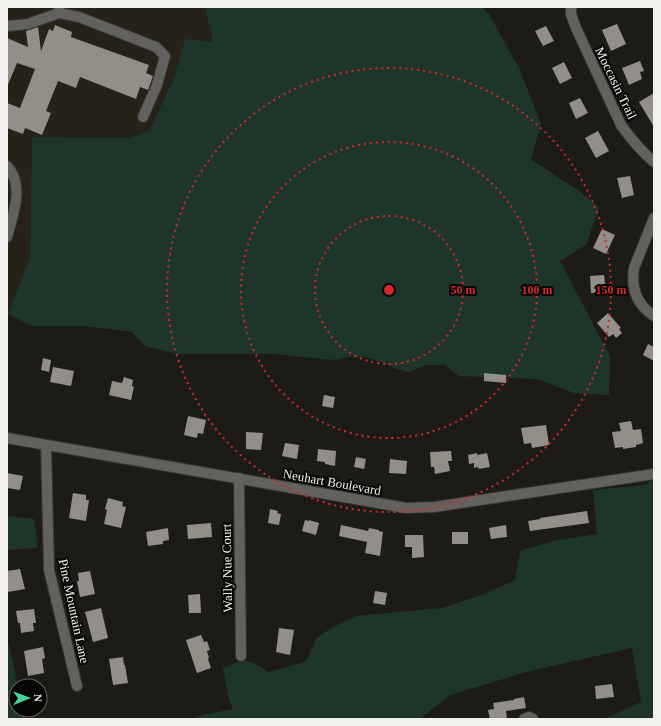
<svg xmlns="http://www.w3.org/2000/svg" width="661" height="726" font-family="Georgia,serif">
<rect width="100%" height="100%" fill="#1d1b16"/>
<polygon fill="#262217" points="7,7 205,7 213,42 185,40 174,78 149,131 129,138 32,137 30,257 8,314"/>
<g fill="#1e362a">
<polygon points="205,7 482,7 489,14 519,68 541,124 531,159 579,191 599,208 586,245 560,261 610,356 609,395 574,393 537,379 459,376 445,365 425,365 409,372 394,368 371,358 350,357 332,360 274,354 177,354 145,346 132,332 85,326 32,326 8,314 30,257 32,137 129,138 149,131 174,78 185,39 213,42"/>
<path d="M654 480V719H604L641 702 632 648 530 671 450 695 420 719H192L203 715 233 709 228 696 223 668C245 658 248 658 268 672L305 662 317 638 331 628 356 616 442 608 484 594 515 580 520 551 553 541 597 534 593 490 644 485Z"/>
<polygon points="7,516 34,519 38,548 7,550"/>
<polygon points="7,636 15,670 17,686 16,686 16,710 22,710 25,719 7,719"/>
</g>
<g fill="#918f88">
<polygon points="617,24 626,44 611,51 602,30"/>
<polygon points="55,25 72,32 71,37 149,65 146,73 153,76 148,90 140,87 136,99 80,77 76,88 58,81 46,111 51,113 42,135 25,128 23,134 7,128 7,103 20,108 35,69 17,63 7,87 7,38 28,47 26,31 38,27 41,51 49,29 53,31"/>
<polygon points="546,26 554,41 543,46 535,31"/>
<polygon points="640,61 644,71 640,72 642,79 629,85 622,68"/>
<polygon points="564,62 572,78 560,84 552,68"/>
<polygon points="654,93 654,127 639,102"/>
<polygon points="580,98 588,113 576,119 569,103"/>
<polygon points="598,131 609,151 596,158 585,138"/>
<polygon points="630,176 634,195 622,198 617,178"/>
<polygon points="602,229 615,235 606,254 593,248"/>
<polygon points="604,275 606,292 591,293 590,276"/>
<polygon points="608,313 621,328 619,329 622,333 616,338 613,334 609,337 597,323"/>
<polygon points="648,344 654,347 654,361 643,355"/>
<polygon points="43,358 51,360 49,372 41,370"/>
<polygon points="53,367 74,371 71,386 50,382"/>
<polygon points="484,373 506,375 506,383 484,381"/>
<polygon points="124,377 133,380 132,386 134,387 131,400 109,395 112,381 122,383"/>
<polygon points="324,395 335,397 333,408 322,406"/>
<polygon points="188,416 206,420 203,434 198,433 197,438 184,435"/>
<polygon points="631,421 633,430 641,429 643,443 636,445 636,447 623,449 623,447 615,448 612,432 621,431 619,423"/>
<polygon points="546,425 549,445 532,448 531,443 524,444 521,428"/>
<polygon points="246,432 263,433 261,450 246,449"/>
<polygon points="285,443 299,445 297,459 282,456"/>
<polygon points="318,449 336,451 335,466 325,464 325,462 317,461"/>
<polygon points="451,451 452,461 448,461 450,471 435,474 434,467 431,467 430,452"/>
<polygon points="477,453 477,455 487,453 490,467 479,469 478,467 474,468 474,463 469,464 468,455"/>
<polygon points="356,457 366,459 364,469 354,467"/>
<polygon points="390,459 407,461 406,474 389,473"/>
<polygon points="7,473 23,476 20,490 7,488"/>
<polygon points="73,493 86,495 86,500 89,500 86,521 69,518"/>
<polygon points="108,498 123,502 122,506 126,507 121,528 104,524 107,510 105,509"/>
<polygon points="270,509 278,511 277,513 281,514 279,525 268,523"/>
<polygon points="587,511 589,523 530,531 528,521 540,519 540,518"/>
<polygon points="305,520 309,521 309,520 319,523 316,535 302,531"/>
<polygon points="211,523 212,537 188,539 187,525"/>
<polygon points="341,525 368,531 369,528 379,530 379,531 383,532 380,556 365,553 367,542 339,536"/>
<polygon points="506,525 507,537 491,539 489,528"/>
<polygon points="168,528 169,540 163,541 163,544 148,546 146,532"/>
<rect x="452" y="532" width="16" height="12"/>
<polygon points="405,535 423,535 424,557 412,558 412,547 405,547"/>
<polygon points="20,569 25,589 8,592 7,571"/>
<polygon points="90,571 95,594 80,597 77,581 79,581 78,573"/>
<polygon points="375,591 387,593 385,605 373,603"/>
<polygon points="200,594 201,613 189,613 188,595"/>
<polygon points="101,608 108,638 93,642 85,612"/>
<polygon points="34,609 36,623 33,623 34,631 21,633 20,623 18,623 16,611"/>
<polygon points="279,628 294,630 290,655 276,652"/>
<polygon points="201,635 204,642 207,641 210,650 207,651 209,658 208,659 211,668 197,673 186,640"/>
<polygon points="43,647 45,658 42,659 44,673 28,676 24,651"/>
<polygon points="123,657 124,665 125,665 128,683 113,685 109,659"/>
<polygon points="612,684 614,697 596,699 595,686"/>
<polygon points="524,697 526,708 506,711 507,719 490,719 488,710 494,709 493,703 514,700 514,699"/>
</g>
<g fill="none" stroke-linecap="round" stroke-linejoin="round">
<defs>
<g id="minor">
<path d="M571 7V14L576 28 621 125C631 139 641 151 654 162"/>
<polyline points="59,13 79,17 156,47 165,56 157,85 143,117"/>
<polyline points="7,26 28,24 59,13 59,7"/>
<path d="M7 166C25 185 13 215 7 237"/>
<path d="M654 218 634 268C631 288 637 305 654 316"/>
<polyline points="7,438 406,508 434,507 654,474"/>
<polyline points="46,445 49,570 77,686"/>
<polyline points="239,478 241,656"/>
<polyline points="524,719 529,717 533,719"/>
</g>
</defs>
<use href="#minor" stroke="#363530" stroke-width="12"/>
<use href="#minor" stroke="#62615e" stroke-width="10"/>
</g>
<g fill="none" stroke="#d62828" stroke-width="2" stroke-dasharray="2 4">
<circle cx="389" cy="290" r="74"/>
<circle cx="389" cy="290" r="148"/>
<circle cx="389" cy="290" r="222"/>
</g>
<g text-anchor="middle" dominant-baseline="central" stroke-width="4" stroke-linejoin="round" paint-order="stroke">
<g font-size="13" fill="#f1f0ec" stroke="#070604">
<text transform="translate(616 83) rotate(64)">Moccasin Trail</text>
<text transform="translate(332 482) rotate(10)">Neuhart Boulevard</text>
<text transform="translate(227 568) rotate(-91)">Wally Nue Court</text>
<text transform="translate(74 611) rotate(78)">Pine Mountain Lane</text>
</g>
</g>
<circle cx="389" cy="290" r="6" fill="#d62828" stroke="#070604" stroke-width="2"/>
<g font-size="12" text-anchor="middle" font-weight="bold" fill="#d62828" stroke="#070604" stroke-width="4" stroke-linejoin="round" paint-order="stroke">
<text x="463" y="294">50 m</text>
<text x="537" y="294">100 m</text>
<text x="611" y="294">150 m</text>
</g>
<rect width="661" height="726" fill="none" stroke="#f1f0ec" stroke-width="16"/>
<g transform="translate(28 698) rotate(89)"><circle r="19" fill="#070604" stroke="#656461"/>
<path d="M0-3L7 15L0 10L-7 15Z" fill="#45d49f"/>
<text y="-6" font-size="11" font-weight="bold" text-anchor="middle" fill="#f1f0ec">N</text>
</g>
</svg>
